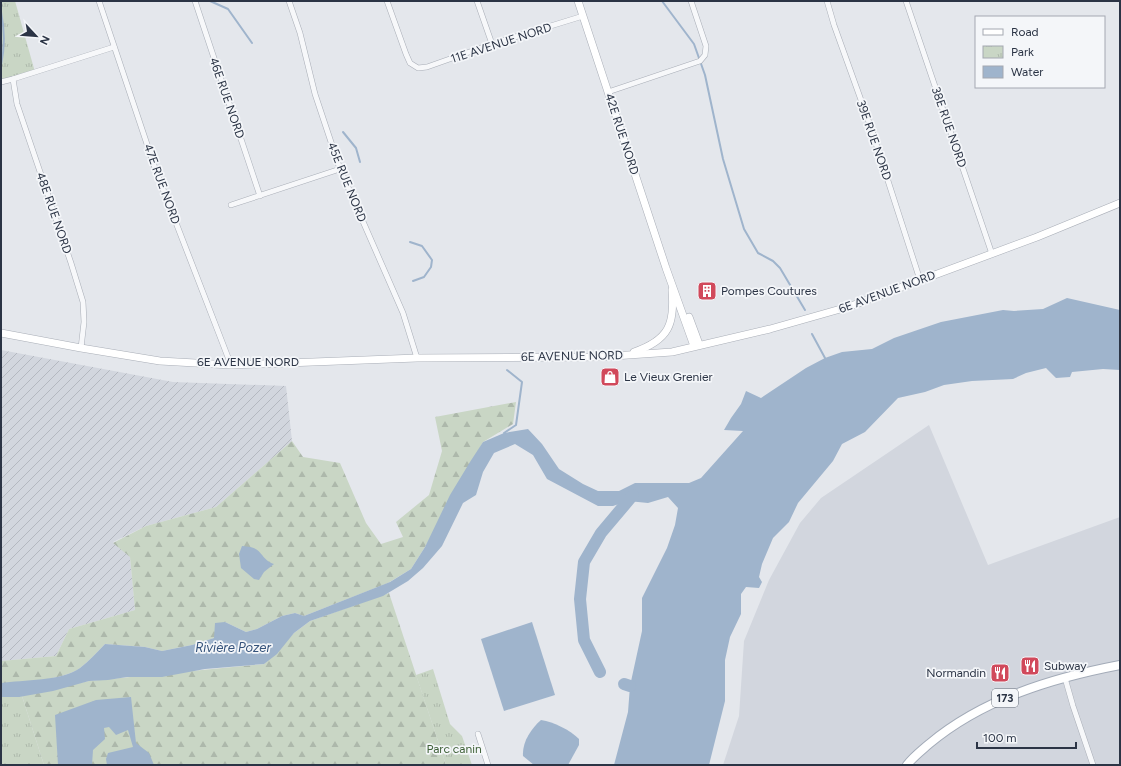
<svg xmlns="http://www.w3.org/2000/svg" width="1121" height="766" font-family="Figtree,sans-serif">
<defs>
<pattern id="industrial-furrows" width="10" height="10" patternUnits="userSpaceOnUse"><rect width="10" height="10" fill="#d2d6de"/><path d="M-1 1l2-2M0 10L10 0M9 11l2-2" fill="none" stroke="#b4b8c0"/></pattern>
<pattern id="forest-firs" width="22" height="20" patternUnits="userSpaceOnUse"><rect width="22" height="20" fill="#c9d6c5"/><path d="M5 1l3.5 6h-7zM16 11l3.5 6h-7z" fill="#adb8ab"/></pattern>
<pattern id="park-tufts" width="24" height="20" patternUnits="userSpaceOnUse"><rect width="24" height="20" fill="#c9d6c5"/><path d="M3 7l-1-3M5 7V3M7 7l1-3M15 17l-1-3M17 17v-4M19 17l1-3" fill="none" stroke="#adb8ab"/></pattern>
</defs>
<rect width="100%" height="100%" fill="#e4e7ec"/>
<polygon fill="#d2d6de" points="929,425 988,565 1120,517 1120,765 723,765 739,716 744,641 769,580 800,523 821,498"/>
<polygon fill="url(#industrial-furrows)" points="1,350 173,382 286,386 292,441 216,507 146,526 113,542 130,557 135,610 69,629 56,656 1,661"/>
<g fill="url(#forest-firs)">
<path d="M516 402 513 424 483 442 425 547 411 569 388 583 304 616 295 613 282 616 257 629 246 632 225 622 214 638 192 645 162 651 145 647 105 644C97 652 89 661 80 668 64 680 22 682 1 685V661L56 656 69 629 135 610 130 557 113 543 146 526 216 507 292 441 303 457 340 463 366 523 381 544 403 537 396 522 429 495 442 451 435 417Z"/>
<polygon points="389,593 446,765 44,765 22,696 89,681 264,664 294,633 310,621"/>
</g>
<g fill="url(#park-tufts)">
<polygon points="1,1 15,1 35,72 1,82"/>
<polygon points="433,669 450,724 462,736 472,765 446,765 416,675"/>
<polygon points="22,696 44,765 1,765 1,697"/>
</g>
<g fill="#9fb4cc">
<path d="M1067 298 1120 310V370L1103 369 1072 372 1070 377 1056 378 1046 368 1026 373 1013 379 972 381 944 385 925 392 898 398 865 432 842 444 833 461 798 503 789 522 773 538 762 564 759 577 762 582 759 588 746 587 741 594V614L730 637 725 660V701L709 765H614L628 712 630 686 642 631V598L667 548 675 525 678 508 668 497 648 503 628 501 613 506H598L547 479 533 455 515 444 494 453 483 472 476 495 463 503 442 546 423 568 408 581 383 596 310 621 294 633 277 654 264 664 205 669 162 677H127L108 680 89 681 53 691 19 697H1V683C23 680 62 681 80 668 89 661 97 652 105 644L145 647 162 651 192 645 214 638 215 623 225 622 246 632 257 629 282 616 295 613 304 616 390 582 411 569 425 547 450 495 470 462 483 442 504 433 528 429 542 444 559 469 583 484 598 491H619L635 483H689L701 478 743 431 724 430 731 418 741 404 746 391 761 398 806 368 825 358 842 352 872 349 894 338 941 322 1003 310 1014 311 1043 309Z"/>
<path d="M242 546C265 547 258 558 274 564L264 572 259 580 254 579 241 568 239 554Z"/>
<polygon points="532,622 555,695 504,711 481,639"/>
<polygon points="131,697 136,743 149,753 154,765 107,765 106,759 108,753 133,747 128,730 116,735 109,727 104,728 105,739 93,750 92,765 58,765 55,715 96,700"/>
<path d="M541 720C554 722 570 730 579 739V745L568 765H534L523 756C522 742 531 729 541 720Z"/>
</g>
<g fill="none" stroke-linecap="round" stroke-linejoin="round">
<g stroke="#9fb4cc" stroke-width="2">
<polyline points="210,1 228,9 252,43"/>
<polyline points="662,1 694,44 705,75 723,159 744,229 758,253 773,261 780,268 805,310"/>
<path d="M1 12C5 31 5 47 1 65"/>
<polyline points="343,132 356,148 360,162"/>
<polyline points="410,242 422,246 432,260 431,267 424,277 413,281"/>
<polyline points="812,334 825,358"/>
<polyline points="504,433 516,425 522,382 507,370"/>
</g>
<g stroke="#9fb4cc" stroke-width="12">
<polyline points="600,672 584,640 580,599 584,562 601,533 633,495"/>
<polyline points="624,684 630,686"/>
</g>
<defs>
<g id="street">
<polyline points="99,1 156,171 231,365"/>
<polyline points="195,1 260,196"/>
<polyline points="289,1 300,33 315,94 340,169 403,313 417,358"/>
<polyline points="387,1 406,54 410,63 418,68 427,67 492,44 583,16"/>
<polyline points="477,1 492,44"/>
<polyline points="827,1 834,25 870,125 920,280"/>
<polyline points="906,1 992,254"/>
<polyline points="13,79 17,104 71,263 83,302 84,322 81,348"/>
<polyline points="1,82 13,79 114,47"/>
<polyline points="608,92 700,61 705,55 706,46 691,1"/>
<polyline points="231,205 340,169"/>
<polyline points="1065,678 1073,706 1093,765"/>
<polyline points="478,734 488,765"/>
</g>
<g id="secondary">
<polyline points="578,1 666,268 694,346"/>
<polyline points="689,317 699,344"/>
<polyline points="1,333 81,348 160,361 231,365 417,358 599,357 672,352 770,329 851,306 1037,237 1120,203"/>
<path d="M634 352C669 340 675 324 672 290"/>
</g>
<path id="primary" d="M907 765C913 757 921 751 929 744 983 699 1052 678 1120 665"/>
</defs>
<use href="#street" stroke="#a9aeb7" stroke-width="6"/>
<use href="#secondary" stroke="#a9aeb7" stroke-width="8"/>
<use href="#primary" stroke="#a3abb8" stroke-width="10"/>
<use href="#street" stroke="#f7f8fa" stroke-width="5"/>
<use href="#secondary" stroke="#fff" stroke-width="7"/>
<use href="#primary" stroke="#fff" stroke-width="8"/>
</g>
<defs>
<symbol id="building-square" viewBox="-11 -11 22 22"><rect x="-9" y="-9" width="18" height="18" rx="4" fill="#d1495b" stroke="#f4f6f9"/><path d="M-4-6H4V6H1V3H-1V6H-4ZM-2.5-4.3h1.7v1.8h-1.7ZM.8-4.3h1.7v1.8H.8ZM-2.5-1h1.7V.8h-1.7ZM.8-1h1.7V.8H.8Z" fill="#fff"/></symbol>
<symbol id="shop-square" viewBox="-11 -11 22 22"><rect x="-9" y="-9" width="18" height="18" rx="4" fill="#d1495b" stroke="#f4f6f9"/><path d="M-5-2.5h2.3a2.7 3.5 0 0 1 5.4 0H5L5.5 6h-11ZM-1.5-2.5h3a1.5 2.3 0 0 0-3 0Z" fill="#fff"/></symbol>
<symbol id="restaurant-square" viewBox="-11 -11 22 22"><rect x="-9" y="-9" width="18" height="18" rx="4" fill="#d1495b" stroke="#f4f6f9"/><path d="M-5-6h1v4h1v-4h1v4h1v-4h1v5L-1.5 .5V6h-2V.5L-5-1ZM5-6V6H3V1.5H1.5Q1.5-4 5-6Z" fill="#fff"/></symbol>
</defs>
<g fill-rule="evenodd">
<use href="#building-square" x="696" y="280" width="22" height="22"/>
<use href="#shop-square" x="599" y="366" width="22" height="22"/>
<use href="#restaurant-square" x="1019" y="655" width="22" height="22"/>
<use href="#restaurant-square" x="989" y="662" width="22" height="22"/>
</g>
<g text-anchor="middle" dominant-baseline="central" stroke-width="3.5" stroke-linejoin="round" paint-order="stroke">
<rect fill="#f4f6f9" stroke="#676e7b" stroke-width="1" x="992" y="689" width="26" height="18" rx="3"/>
<g font-size="11" font-weight="bold" fill="#2b3445">
<text x="1005" y="698">173</text>
</g>
<g font-size="12" fill="#2b3445" stroke="#f4f6f9">
<text transform="translate(501 43) rotate(-18)">11E AVENUE NORD</text>
<text transform="translate(227 98) rotate(71)">46E RUE NORD</text>
<text transform="translate(949 127) rotate(71)">38E RUE NORD</text>
<text transform="translate(622 134) rotate(72)">42E RUE NORD</text>
<text transform="translate(874 140) rotate(71)">39E RUE NORD</text>
<text transform="translate(347 182) rotate(68)">45E RUE NORD</text>
<text transform="translate(162 184) rotate(70)">47E RUE NORD</text>
<text transform="translate(54 213) rotate(71)">48E RUE NORD</text>
<text transform="translate(887 292) rotate(-20)">6E AVENUE NORD</text>
<text transform="translate(572 356) rotate(-1)">6E AVENUE NORD</text>
<text x="248" y="362">6E AVENUE NORD</text>
</g>
<g font-size="12" fill="#2b3445" stroke="#f4f6f9" text-anchor="start">
<text x="721" y="291">Pompes Coutures</text>
<text x="624" y="377">Le Vieux Grenier</text>
<text x="1044" y="666">Subway</text>
<text x="986" y="673" text-anchor="end">Normandin</text>
</g>
<g font-size="12" fill="#3f6138" stroke="#f4f6f9">
<text x="454" y="749">Parc canin</text>
</g>
<g font-size="13" font-style="italic" fill="#34527a" stroke="#f4f6f9">
<text x="233" y="647">Rivière Pozer</text>
</g>
</g>
<rect width="1121" height="766" fill="none" stroke="#2b3445" stroke-width="4"/>
<rect x="975" y="16" width="130" height="72" fill="#f4f6f9" stroke="#a4a8b1"/>
<rect x="983" y="29" width="20" height="6" fill="#ffffff" stroke="#a4a8b1"/>
<text x="1011" y="36" font-size="12" fill="#2b3445">Road</text>
<rect x="983" y="46" width="20" height="12" fill="url(#park-tufts)" stroke="#a4a8b1"/>
<text x="1011" y="56" font-size="12" fill="#2b3445">Park</text>
<rect x="983" y="66" width="20" height="12" fill="#9fb4cc" stroke="#a4a8b1"/>
<text x="1011" y="76" font-size="12" fill="#2b3445">Water</text>
<g transform="translate(36 36) rotate(116)" stroke="#f4f6f9" stroke-width="3" paint-order="stroke">
<path d="M0-3L7 15L0 10L-7 15Z" fill="#2b3445"/>
<text y="-6" font-size="11" font-weight="bold" text-anchor="middle" fill="#2b3445">N</text>
</g>
<path d="M977 742v6h99v-6" fill="none" stroke="#2b3445" stroke-width="2"/>
<text x="983" y="742" font-size="12" fill="#2b3445" stroke="#f4f6f9" stroke-width="3" paint-order="stroke">100 m</text>
</svg>
